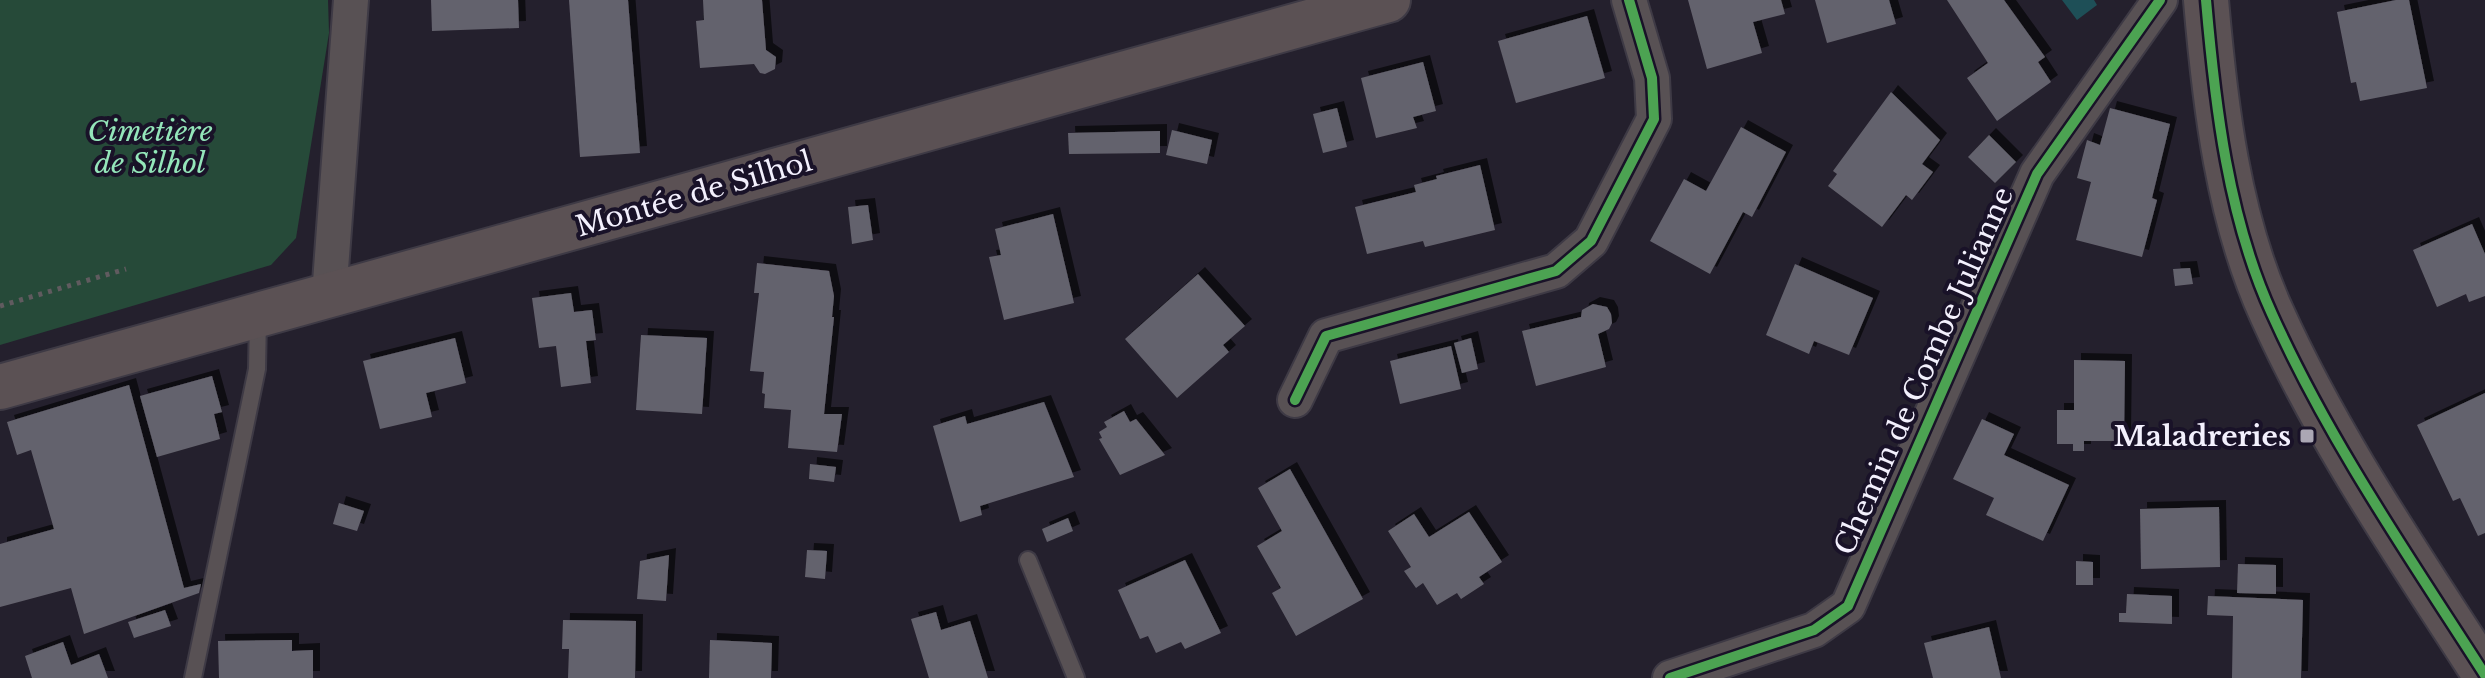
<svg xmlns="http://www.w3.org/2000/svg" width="2485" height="678" font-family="'Libre Baskerville',serif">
<defs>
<filter id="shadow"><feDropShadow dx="7" dy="-7" stdDeviation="0" flood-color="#0009"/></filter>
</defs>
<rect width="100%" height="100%" fill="#24202d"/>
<polygon fill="#264a39" points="0,0 328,0 329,33 296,238 271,265 0,345"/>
<polygon fill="#1e4f57" points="2062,0 2094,0 2097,5 2077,20"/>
<g fill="#64626d" filter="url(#shadow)">
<polygon points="431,0 518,0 519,28 432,31"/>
<polygon points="569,0 628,0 640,153 580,157"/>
<polygon points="703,0 762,0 766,50 776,57 775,69 765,74 760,73 754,64 700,68 696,21 704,20"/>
<polygon points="1688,0 1781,0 1785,14 1753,22 1762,53 1707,69"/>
<polygon points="1815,0 1889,0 1896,24 1827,43"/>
<polygon points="1947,0 2004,0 2045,57 2038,62 2051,82 1997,121 1967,78 1988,63"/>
<polygon points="2396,0 2409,0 2427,88 2360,101 2356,82 2351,83 2337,12"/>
<polygon points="1587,16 1605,78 1516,103 1498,41"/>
<polygon points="1423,62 1436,111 1413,117 1417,128 1376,138 1361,78"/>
<polygon points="1891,92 1940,140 1922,164 1933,172 1912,200 1906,195 1882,227 1828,186 1837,174 1833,171"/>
<polygon points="1337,108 1347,147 1323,153 1313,114"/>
<polygon points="2110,108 2170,124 2152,198 2157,200 2142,257 2076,240 2091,182 2077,178 2087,140 2100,145"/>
<polygon points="1741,127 1786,152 1752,217 1743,212 1710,274 1650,241 1684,179 1706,191"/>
<polygon points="1172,130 1212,140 1207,164 1166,155"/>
<polygon points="1160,131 1160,153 1069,154 1068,133"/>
<polygon points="1989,135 2016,162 1995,183 1968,157"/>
<polygon points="1480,165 1495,230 1425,247 1423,241 1367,254 1355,207 1416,192 1414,185 1437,179 1436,176"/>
<polygon points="868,205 873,240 852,244 848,207"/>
<polygon points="1053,214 1074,303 1004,320 989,257 1001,255 995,229"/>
<polygon points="2472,224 2485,254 2485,296 2469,302 2466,294 2437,307 2413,250"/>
<polygon points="757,263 829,271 834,296 832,317 834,317 824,414 842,414 837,452 788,448 791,410 764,408 765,394 762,393 764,372 750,371 759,293 754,293"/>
<polygon points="1795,264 1873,298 1849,355 1814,341 1809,354 1766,335"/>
<polygon points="2190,268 2193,284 2175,286 2173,269"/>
<polygon points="1198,274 1245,326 1223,345 1229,352 1177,398 1125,339"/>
<polygon points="571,293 574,312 592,310 596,340 586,341 591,383 561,387 556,346 539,348 532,298"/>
<polygon points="1593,304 1607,307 1611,314 1612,323 1609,329 1598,334 1606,367 1536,386 1522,331 1581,317 1582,310"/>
<polygon points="641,335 707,338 702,414 636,410"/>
<polygon points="455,338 466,383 426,393 432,417 380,429 363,361"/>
<polygon points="1471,338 1478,369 1462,373 1454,343"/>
<polygon points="1451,346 1461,389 1400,404 1390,361"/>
<polygon points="2074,360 2125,361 2124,441 2084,441 2084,451 2073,451 2073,444 2057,444 2057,410 2074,410"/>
<polygon points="212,376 222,412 214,414 220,439 157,457 140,396"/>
<polygon points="129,385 184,588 201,584 199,593 84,634 71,588 0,607 0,544 54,529 31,450 17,455 7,422"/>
<polygon points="2485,393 2485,533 2478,536 2460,498 2453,501 2417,425"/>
<polygon points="1044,402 1074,477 980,506 982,515 960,522 933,426 965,416 967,424"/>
<polygon points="1124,411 1130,422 1136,419 1165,455 1120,475 1099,439 1102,438 1099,432 1107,427 1104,422"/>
<polygon points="1982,419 2014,434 2004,455 2069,485 2043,541 1986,515 1994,498 1953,479"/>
<polygon points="810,464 836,467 834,482 809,479"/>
<polygon points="1290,469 1363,599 1296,636 1272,593 1281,588 1257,546 1282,531 1258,488"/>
<polygon points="339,503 364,511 357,531 333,524"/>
<polygon points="2219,507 2220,567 2141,569 2140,509"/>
<polygon points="1469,512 1502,562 1479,577 1484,584 1461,599 1457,593 1437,605 1423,583 1416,588 1404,571 1411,567 1388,531 1414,514 1429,537"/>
<polygon points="1068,518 1073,531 1047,542 1042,529"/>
<polygon points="807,550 827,551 825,579 805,577"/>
<polygon points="669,555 666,601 637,599 640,561"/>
<polygon points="1185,560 1221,633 1185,649 1181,642 1156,653 1148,636 1140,639 1118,590"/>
<polygon points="2076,561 2093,562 2093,585 2076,585"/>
<polygon points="2238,564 2276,565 2276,594 2237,593"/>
<polygon points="2127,594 2172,596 2172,624 2119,622 2119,613 2126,613"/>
<polygon points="2208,596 2303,600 2301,678 2232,678 2233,616 2207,615"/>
<polygon points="165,610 171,626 134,638 128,622"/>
<polygon points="936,612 941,630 970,621 988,678 929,678 911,619"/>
<polygon points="563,620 636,621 635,678 568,678 569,649 562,649"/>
<polygon points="1989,627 2001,678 1933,678 1924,643"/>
<polygon points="292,640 292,651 313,650 313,678 219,678 218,641"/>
<polygon points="710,640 772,643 771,678 709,678"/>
<polygon points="63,642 71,665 99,654 108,678 32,678 25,656"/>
</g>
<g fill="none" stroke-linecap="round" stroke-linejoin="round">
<defs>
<g id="lane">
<polyline points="1028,560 1076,678"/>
<polyline points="193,678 257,369 258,318"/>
</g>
<g id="street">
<polyline points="329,296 351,0"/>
<polyline points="1295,400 1326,336 1556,271 1591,241 1654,119 1652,78 1629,0"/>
<polyline points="1670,678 1814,630 1848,606 2037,174 2160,0"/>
</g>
<g id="secondary">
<path d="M2206 0C2215 105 2228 218 2272 314 2329 441 2410 558 2485 675"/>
<polyline points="0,387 1388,0"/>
</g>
</defs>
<use href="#lane" stroke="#3e3a45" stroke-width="20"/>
<use href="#street" stroke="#3e3a45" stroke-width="38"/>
<use href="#secondary" stroke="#3e3a45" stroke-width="48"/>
<polyline stroke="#605b5f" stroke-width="5" stroke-dasharray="4 6" stroke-linecap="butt" points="0,306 126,269"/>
<use href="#lane" stroke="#585154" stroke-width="16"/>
<use href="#street" stroke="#585154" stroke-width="34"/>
<use href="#secondary" stroke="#5b5154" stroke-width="44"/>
<defs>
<g id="cycleway">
<path d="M2206 0C2215 105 2228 218 2272 314 2329 441 2410 558 2485 675"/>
<polyline points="1295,400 1326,336 1556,271 1591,241 1654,119 1652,78 1629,0"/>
<polyline points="1670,678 1814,630 1848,606 2037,174 2160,0"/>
</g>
</defs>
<use href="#cycleway" stroke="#191228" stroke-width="15"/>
<use href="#cycleway" stroke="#4ca352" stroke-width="10"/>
</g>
<rect fill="#aba7b4" stroke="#191228" stroke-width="3" x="2299" y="428" width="16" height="16" rx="4"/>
<g text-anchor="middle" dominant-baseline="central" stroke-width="8" stroke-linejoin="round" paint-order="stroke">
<g font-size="28" font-style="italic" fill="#94e6ba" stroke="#191228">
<text x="150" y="131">Cimetière<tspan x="150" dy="32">de Silhol</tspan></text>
</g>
<g font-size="28" fill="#f3f0fd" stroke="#191228">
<text transform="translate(694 194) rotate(-16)">Montée de Silhol</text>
<text transform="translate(1924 371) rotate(-66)">Chemin de Combe Julianne</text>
</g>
<g font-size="28" font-weight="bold" fill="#f3f0fd" stroke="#191228" text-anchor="end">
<text x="2291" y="436">Maladreries</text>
</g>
</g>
</svg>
